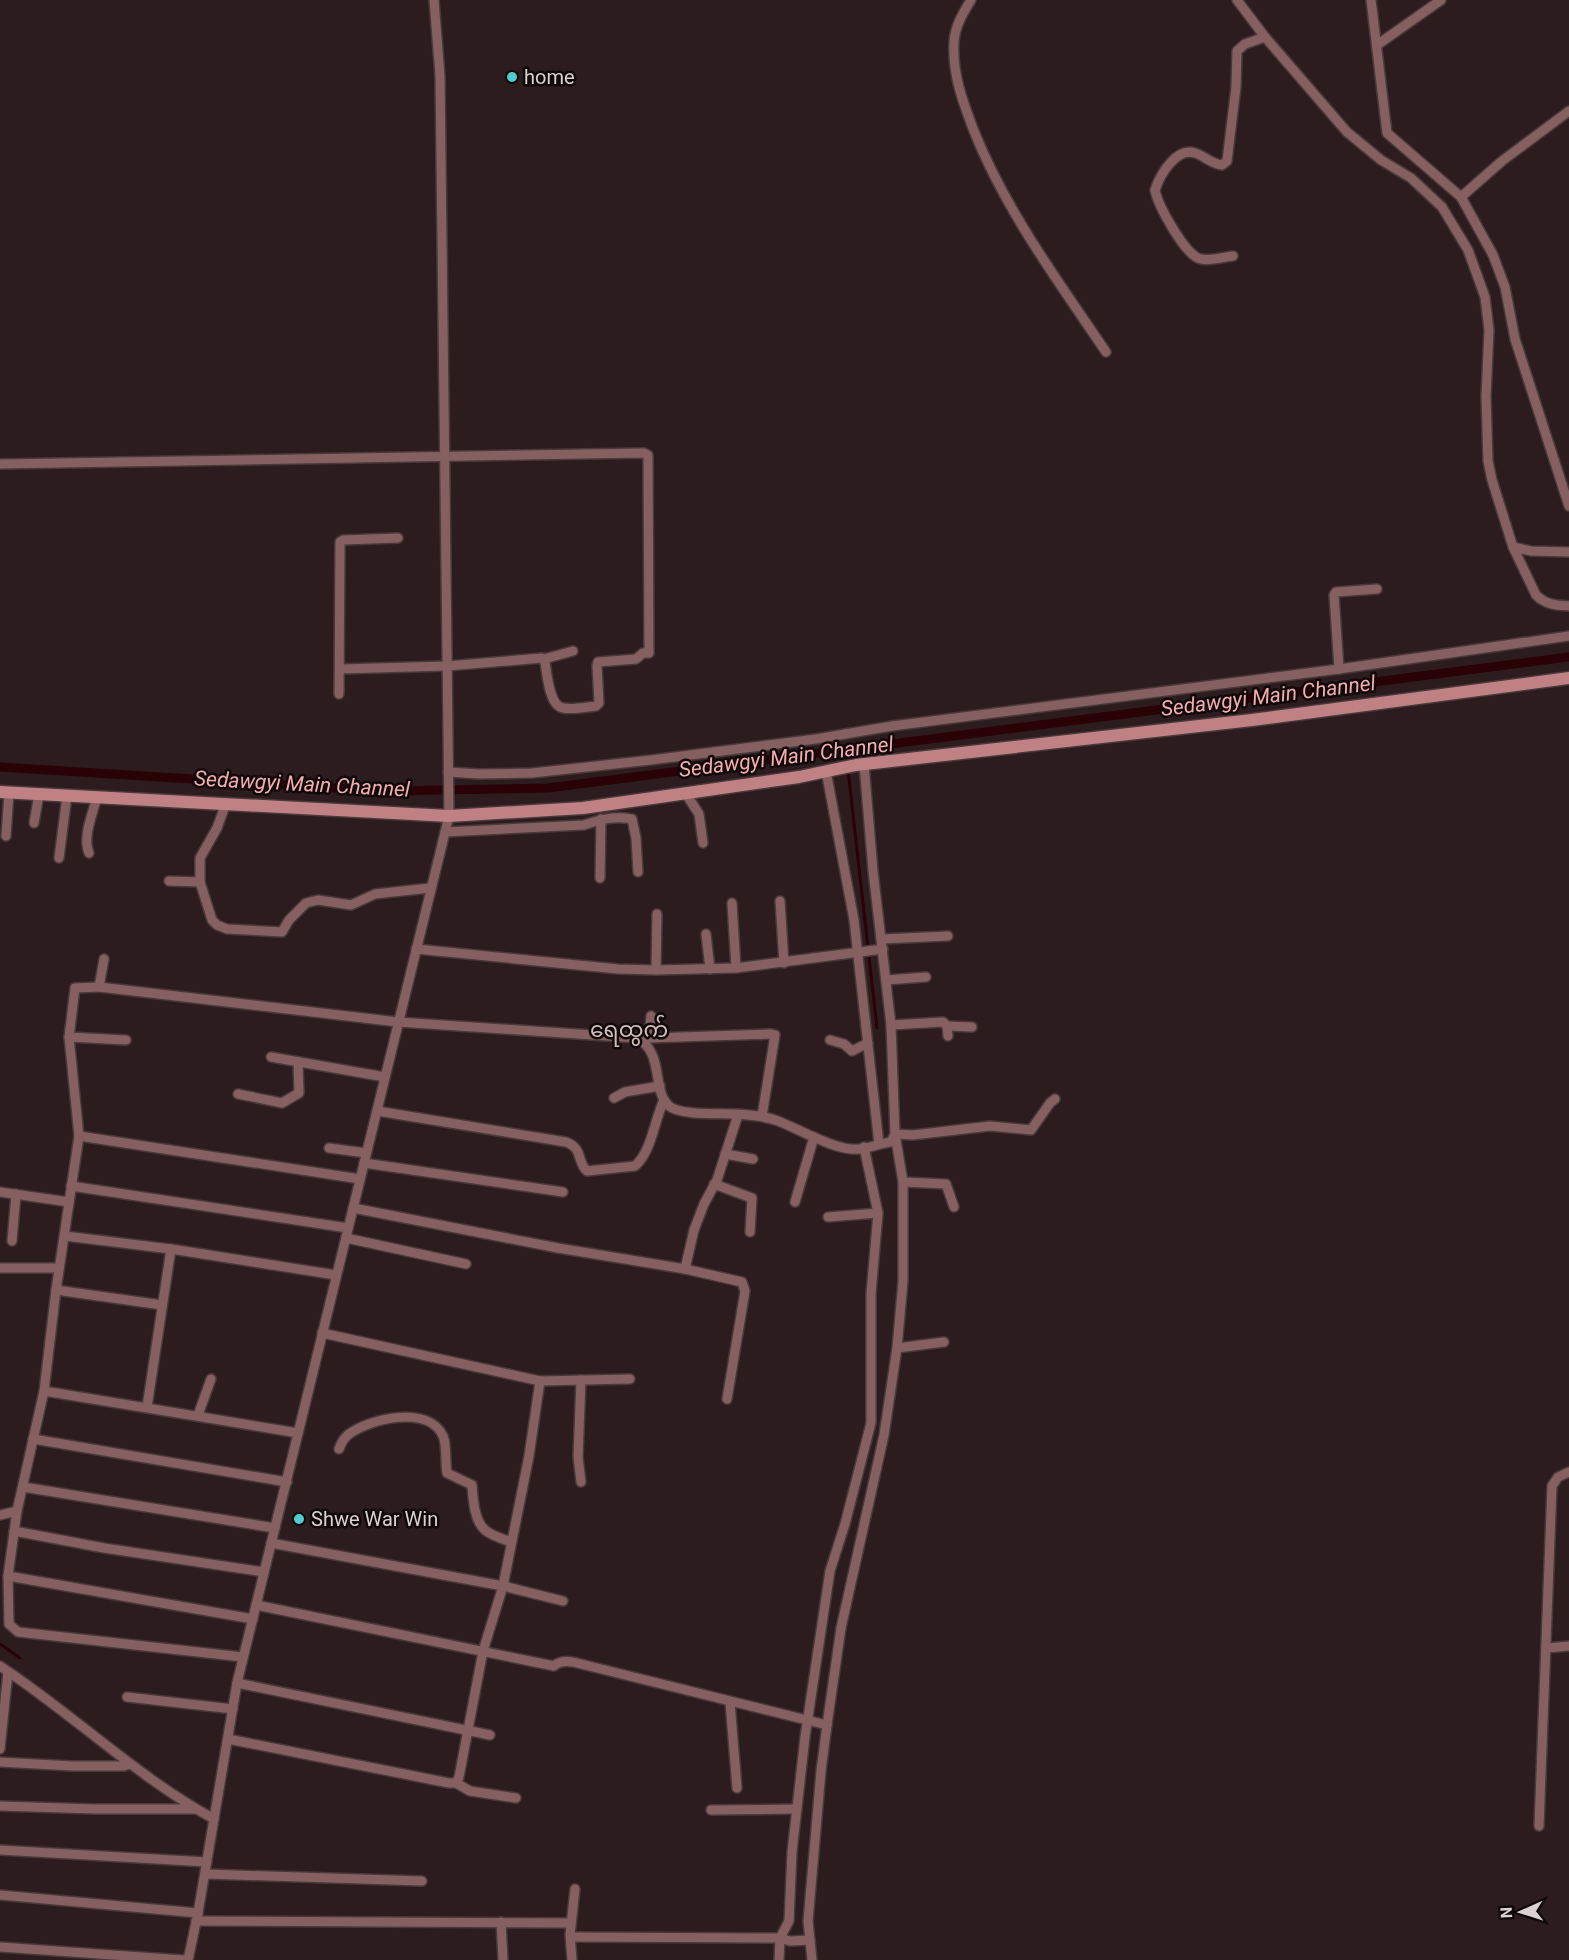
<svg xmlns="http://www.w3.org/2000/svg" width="1569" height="1960" font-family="Roboto,'Noto Sans Myanmar',sans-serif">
<rect width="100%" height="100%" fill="#2d1c1d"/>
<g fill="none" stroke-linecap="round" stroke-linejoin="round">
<g stroke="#2a0107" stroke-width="3">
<polyline points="846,749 847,764"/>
<polyline points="848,770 877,1028"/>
<polyline points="0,1644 20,1658"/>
</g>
<polyline stroke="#2a0107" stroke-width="9" points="0,767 382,791 548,788 1569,657"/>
<defs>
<g id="street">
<path d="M971 0C963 13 955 26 954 42 952 74 963 102 974 131 1006 211 1058 281 1106 352"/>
<path d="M1237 0 1265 37 1347 132 1381 160 1411 178 1442 207 1468 250 1485 297 1489 330 1486 396 1488 461 1492 480 1513 547 1536 595C1546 605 1556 605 1569 606"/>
<polyline points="1371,0 1387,133 1461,197 1493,255 1505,287 1515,339 1569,506"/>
<polyline points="1377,45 1441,0"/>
<polyline points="1461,197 1502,161 1569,111"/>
<path d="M1233 256C1223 257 1205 263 1196 257 1182 248 1158 206 1155 190 1160 175 1176 147 1195 153 1205 156 1211 164 1222 165L1227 161 1236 87 1237 51 1245 44 1265 37"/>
<path d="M0 464 644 453 648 455 649 653H643L636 659 598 662 597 666 599 703 596 706C586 707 573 710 563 708 549 706 547 673 545 662L542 658 447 666 340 669"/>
<polyline points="1513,547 1531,551 1569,552"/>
<polyline points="544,659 573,651"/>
<polyline points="1339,669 1334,595 1336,592 1377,589"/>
<polyline points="339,694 340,542 343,540 398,538"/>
<polyline points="826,771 854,920 879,1144"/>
<polyline points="448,772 479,774 532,773 651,760 816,739 892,726 1339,669 1569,636"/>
<polyline points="686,794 699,814 703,843"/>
<polyline points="225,806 217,828 200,858 200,882 212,920 217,925 227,929 282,932 289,920 306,903 318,900 351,905 375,894 430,888"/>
<polyline points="34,823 39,794"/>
<path d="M445 832 584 825C601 819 614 816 632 819L636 838 638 872"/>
<polyline points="6,836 9,793"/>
<path d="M89 853C82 837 93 813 97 797"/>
<polyline points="59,858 67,796"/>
<polyline points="600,878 601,819"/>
<polyline points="169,881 200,882"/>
<polyline points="780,901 784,963"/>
<polyline points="732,903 736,968"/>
<polyline points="706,934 710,969"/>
<polyline points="882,939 948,936"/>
<polyline points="416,949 618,969 656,970 736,968 883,949"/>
<polyline points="656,970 657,914"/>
<polyline points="886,980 926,977"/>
<polyline points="99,987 104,959"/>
<polyline points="891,1025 943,1022 947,1026 948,1036"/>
<polyline points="947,1026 972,1027"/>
<polyline points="69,1037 126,1040"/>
<polyline points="649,1038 651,1016"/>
<polyline points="830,1040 844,1044 852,1051 868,1043"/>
<polyline points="644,1042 649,1038 770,1034 775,1035 762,1116"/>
<polyline points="271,1057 385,1077"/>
<polyline points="238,1094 282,1103 299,1093 298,1062"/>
<polyline points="614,1098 625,1092 660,1086"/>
<path d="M377 1111 566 1142C584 1149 576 1161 587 1171L635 1166C652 1151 654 1121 664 1100"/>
<polyline points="79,1136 360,1179"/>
<polyline points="329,1148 366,1153"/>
<polyline points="725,1154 753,1159"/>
<polyline points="364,1163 563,1192"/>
<polyline points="903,1182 946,1184 954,1207"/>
<polyline points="714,1184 752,1198 750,1232"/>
<polyline points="71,1186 348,1228"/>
<polyline points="0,1192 69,1202"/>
<polyline points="795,1202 814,1137"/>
<polyline points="353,1208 558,1248 685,1269 742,1282 745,1291 727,1399"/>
<polyline points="828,1217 878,1213"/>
<polyline points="65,1236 171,1249 336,1275"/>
<polyline points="346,1238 466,1264"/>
<polyline points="12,1241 16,1194"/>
<polyline points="0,1268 59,1268"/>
<polyline points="685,1269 694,1230 704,1204 717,1180 738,1115"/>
<polyline points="56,1290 162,1305"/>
<polyline points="897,1348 944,1342"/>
<polyline points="540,1381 630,1379"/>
<polyline points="44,1391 298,1433"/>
<polyline points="147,1407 171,1249"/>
<polyline points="198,1415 211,1379"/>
<polyline points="33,1439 287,1482"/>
<path d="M339 1449C341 1443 344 1438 349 1434 371 1418 429 1405 443 1436 447 1444 445 1463 447 1473L472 1485C473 1498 474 1521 485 1530 492 1536 503 1539 511 1542"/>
<polyline points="581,1482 578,1457 581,1380"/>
<polyline points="23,1487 275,1528"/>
<polyline points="0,1515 17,1511"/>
<polyline points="14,1531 104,1548 264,1572"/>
<polyline points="271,1543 503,1586 563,1601"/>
<polyline points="8,1576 253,1619"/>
<path d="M256 1605 554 1666C563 1658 576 1663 585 1665L827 1725"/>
<polyline points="1547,1648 1569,1646"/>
<path d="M243 1657 18 1632 9 1624 8 1576 17 1511 44 1391 56 1290 79 1136 69 1037 75 988 99 987 398 1022 637 1038C665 1053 651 1090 669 1106 681 1116 721 1113 737 1114 751 1115 765 1116 778 1121 799 1129 837 1152 860 1149 870 1148 881 1143 891 1142L895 1134 913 1135 990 1126 1031 1130 1050 1103 1055 1099"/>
<path d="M0 1666C73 1714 137 1777 214 1819"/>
<polyline points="237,1683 490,1735"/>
<polyline points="127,1697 233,1709"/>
<polyline points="730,1702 737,1788"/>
<polyline points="228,1739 449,1783 456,1783 459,1777 483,1651 503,1586 529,1456 540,1381 322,1333"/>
<polyline points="0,1749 8,1672"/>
<polyline points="0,1762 72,1766 124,1766 130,1764"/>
<polyline points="456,1783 470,1791 516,1798"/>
<polyline points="0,1806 95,1809 196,1809"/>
<polyline points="711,1810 797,1809"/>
<polyline points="1539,1826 1552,1486 1558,1477 1569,1472"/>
<polyline points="0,1850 207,1862"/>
<polyline points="205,1874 422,1881"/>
<polyline points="0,1895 198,1913"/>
<polyline points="196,1921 571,1923"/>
<polyline points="501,1922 503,1960"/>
<polyline points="571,1937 780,1938 789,1921 792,1852 805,1737 830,1571 845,1524 871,1423 871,1294 878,1213 864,1147"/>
<polyline points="0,1947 184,1960"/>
<polyline points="188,1960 198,1913 237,1683 449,816 440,76 434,0"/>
<polyline points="572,1960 570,1935 575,1889"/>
<polyline points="779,1960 780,1938 790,1941 810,1940"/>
<polyline points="812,1960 808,1921 821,1771 827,1725 841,1628 884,1435 897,1348 903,1281 903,1182 895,1134 891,1025 873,871 864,764"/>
</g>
<polyline id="secondary" points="0,792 449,816 583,808 799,777 856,765 1252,720 1569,678"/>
</defs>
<use href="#street" stroke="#49393a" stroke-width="12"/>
<use href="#secondary" stroke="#49393a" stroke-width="15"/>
<use href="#street" stroke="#865f60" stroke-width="9"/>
<use href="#secondary" stroke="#c08184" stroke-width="12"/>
</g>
<g fill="#52cdcf" stroke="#100909" stroke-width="2">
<circle cx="512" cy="77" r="6"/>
<circle cx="299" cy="1519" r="6"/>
</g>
<g text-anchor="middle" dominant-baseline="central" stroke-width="5" stroke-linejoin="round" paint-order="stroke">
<g font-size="20" fill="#dcd0d0" stroke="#100909" text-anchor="start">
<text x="524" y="77">home</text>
<text x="311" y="1519">Shwe War Win</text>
</g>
<g font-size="21" font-style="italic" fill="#f6acaf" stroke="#100909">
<text transform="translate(1268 696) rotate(-7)">Sedawgyi Main Channel</text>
<text transform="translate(786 757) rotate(-7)">Sedawgyi Main Channel</text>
<text transform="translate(302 784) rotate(3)">Sedawgyi Main Channel</text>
</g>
<g font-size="22" fill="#d3bbbc" stroke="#100909">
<text x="629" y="1029">ရေထွက်</text>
</g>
</g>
<g transform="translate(1521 1912) rotate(267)" stroke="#100909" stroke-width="4.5" paint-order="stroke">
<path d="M0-4.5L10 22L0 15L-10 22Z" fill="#dcd0d0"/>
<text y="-9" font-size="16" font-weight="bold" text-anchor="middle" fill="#dcd0d0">N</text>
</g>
</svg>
